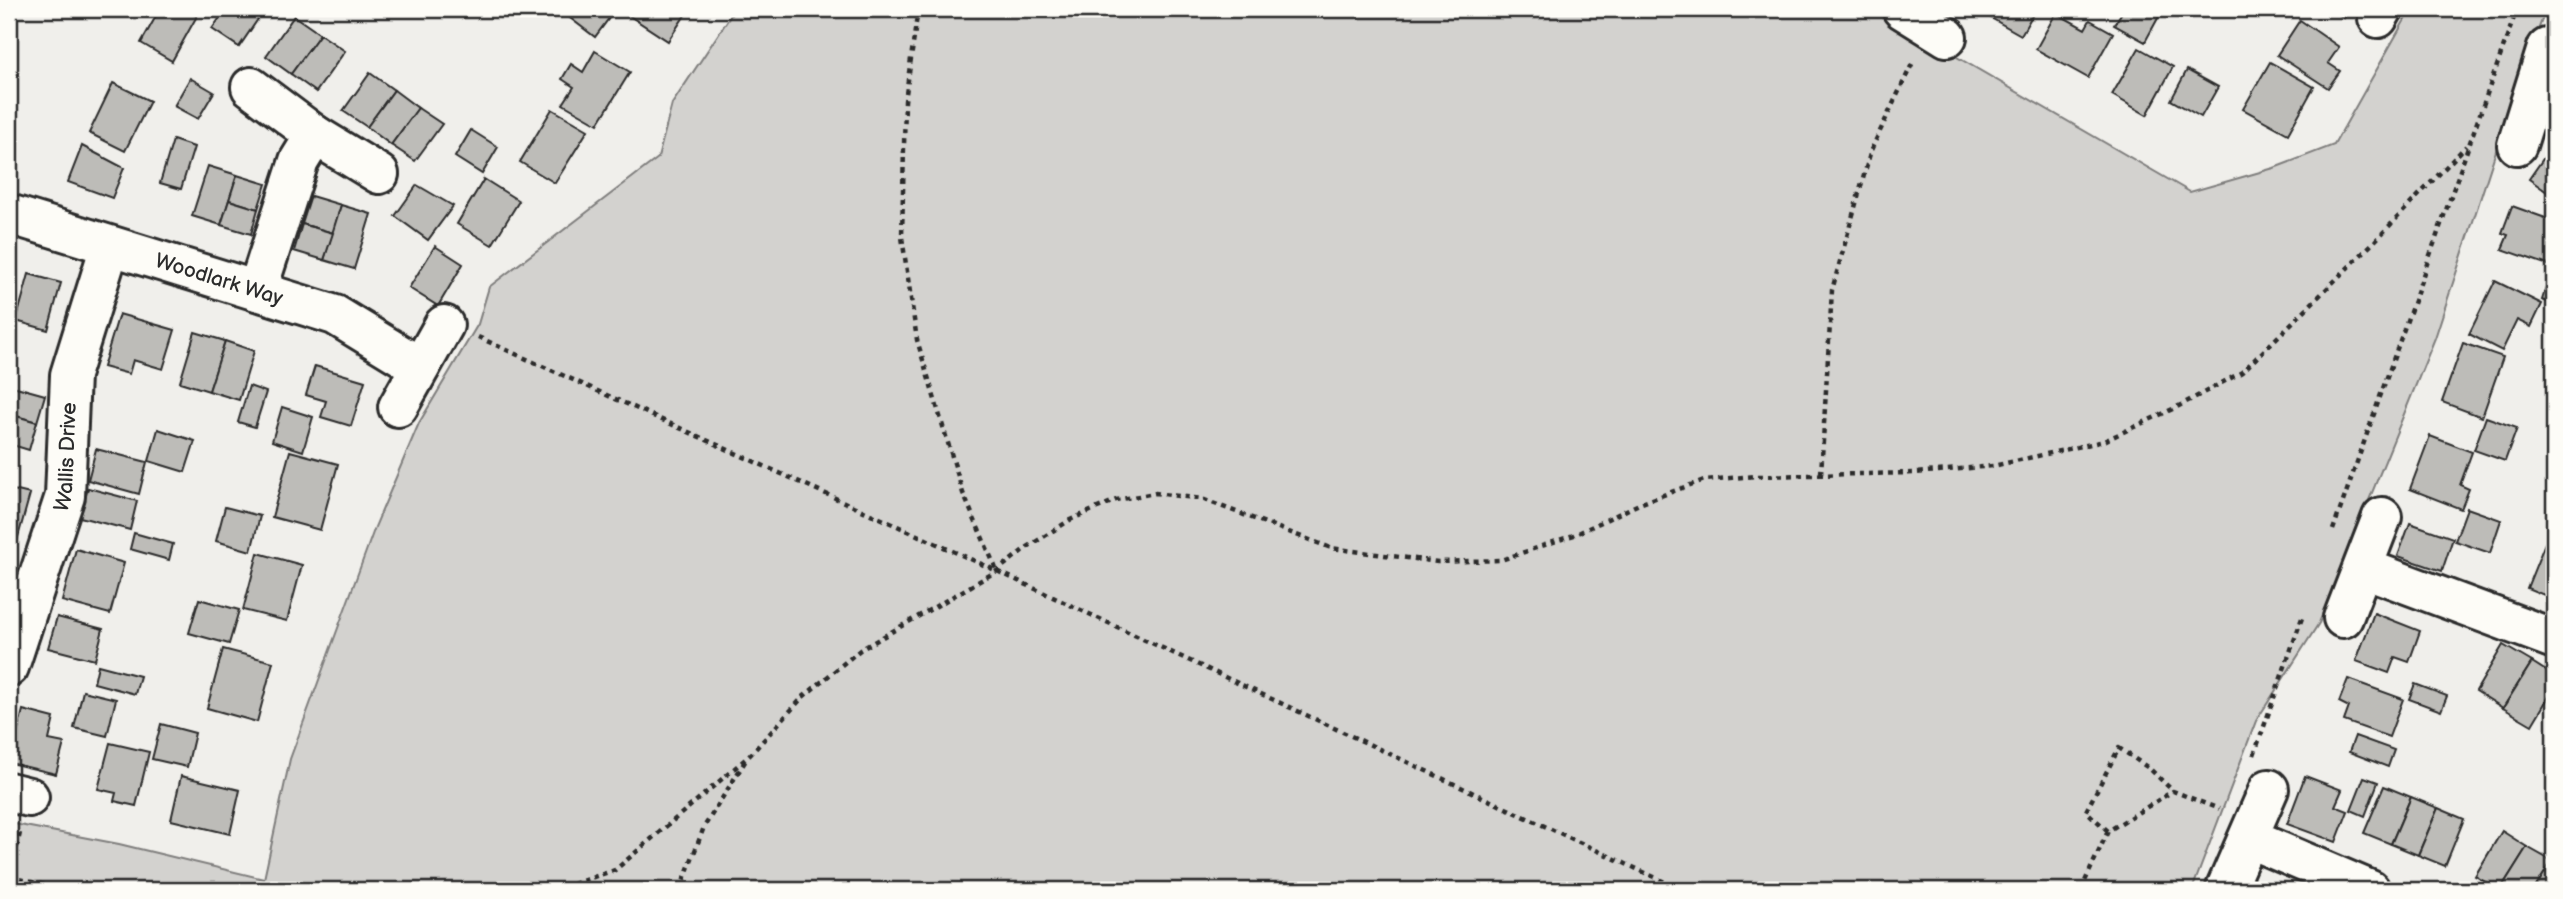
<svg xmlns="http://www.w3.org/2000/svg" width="2563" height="899" font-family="'Balsamiq Sans',sans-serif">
<rect width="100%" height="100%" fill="#f0efeb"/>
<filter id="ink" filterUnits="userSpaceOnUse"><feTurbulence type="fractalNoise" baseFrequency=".0143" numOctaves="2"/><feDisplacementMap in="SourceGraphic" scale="14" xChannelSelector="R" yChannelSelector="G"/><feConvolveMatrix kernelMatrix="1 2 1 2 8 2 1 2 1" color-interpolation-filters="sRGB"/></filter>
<g filter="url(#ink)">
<polygon fill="#d3d2cf" stroke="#7f7e7d" stroke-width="2" points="735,9 1874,9 2190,192 2274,168 2334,145 2411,9 2546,9 2518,83 2435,338 2319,623 2256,721 2192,890 9,890 9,823 119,844 264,879 290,759 375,527 419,423 478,324 489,287 658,158 672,104"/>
<g fill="#bdbcb8" stroke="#2b2b2b" stroke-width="2">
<polygon points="160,9 183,9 197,16 172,61 141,43"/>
<polygon points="226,9 242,9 258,19 239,47 212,29"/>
<polygon points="501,9 524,9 516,19"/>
<polygon points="576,9 613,9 615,10 595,37 570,18"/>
<polygon points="619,9 689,9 668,41"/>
<polygon points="1986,9 2036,9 2021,35 1984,14"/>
<polygon points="2124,9 2163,9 2145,42 2114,25"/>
<polygon points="2331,9 2350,9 2344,18"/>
<polygon points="2056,13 2085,29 2090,20 2113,33 2088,78 2036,49"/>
<polygon points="294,16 320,34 291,74 266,56"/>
<polygon points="2300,20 2339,47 2328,63 2340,71 2328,88 2277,55"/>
<polygon points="320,34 345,51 316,92 291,74"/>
<polygon points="2139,48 2173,67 2147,115 2112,95"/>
<polygon points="595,51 630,72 598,124 563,104 574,87 562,79 571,64 583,72"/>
<polygon points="2270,62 2314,87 2288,134 2243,109"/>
<polygon points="2187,70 2218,87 2201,117 2171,100"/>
<polygon points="370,73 394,90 367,127 343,111"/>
<polygon points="190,78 214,92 198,119 174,106"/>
<polygon points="113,83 150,101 125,151 89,133"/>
<polygon points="394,90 418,108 391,145 367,127"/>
<polygon points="418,108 442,124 415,161 391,145"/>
<polygon points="552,109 588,130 555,183 520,162"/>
<polygon points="471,130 498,147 482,174 455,157"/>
<polygon points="173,140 194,147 181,189 160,183"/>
<polygon points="2554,143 2554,197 2529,179"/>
<polygon points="82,146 124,168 112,198 68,182"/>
<polygon points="208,166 237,175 221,225 192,216"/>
<polygon points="237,175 266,184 258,209 229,200"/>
<polygon points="484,179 519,201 492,245 457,224"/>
<polygon points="417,185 453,206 428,240 395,216"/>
<polygon points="311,196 341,205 333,233 302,224"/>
<polygon points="229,200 258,209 251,234 221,225"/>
<polygon points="341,205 371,214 354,269 324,260"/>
<polygon points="2512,206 2554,221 2554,267 2502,249 2508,235 2502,233"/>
<polygon points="302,224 333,233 324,260 294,251"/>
<polygon points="435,246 463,264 438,306 409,288"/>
<polygon points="2552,269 2554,269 2554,304 2542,300"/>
<polygon points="29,274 61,283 48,330 16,321"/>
<polygon points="2495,281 2542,304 2531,327 2517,320 2502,351 2469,334"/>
<polygon points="119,314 175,330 163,369 133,360 129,374 103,367"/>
<polygon points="195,332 225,341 209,391 180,382"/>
<polygon points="225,341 254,351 239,400 209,391"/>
<polygon points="2463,343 2503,357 2482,417 2442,402"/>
<polygon points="315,366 365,381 351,426 321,417 326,401 306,395"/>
<polygon points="9,385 45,395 37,422 9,414"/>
<polygon points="249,386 266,392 255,427 238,422"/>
<polygon points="282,407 313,417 303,451 272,441"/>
<polygon points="9,414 37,422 29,450 9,444"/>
<polygon points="2486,417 2517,428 2505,461 2474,450"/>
<polygon points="158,429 195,441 185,472 149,461"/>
<polygon points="2430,436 2472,452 2460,485 2469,489 2461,509 2410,489"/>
<polygon points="96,449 147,462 139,494 88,480"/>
<polygon points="290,451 338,464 320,530 272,517"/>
<polygon points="88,488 137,501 130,530 80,517"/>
<polygon points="9,489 30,494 15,548 9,546"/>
<polygon points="225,507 260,516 251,551 216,541"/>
<polygon points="2467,508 2501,520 2490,553 2455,541"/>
<polygon points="2410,523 2453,538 2442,571 2398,556"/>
<polygon points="134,533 173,544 169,560 130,549"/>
<polygon points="2545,543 2554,547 2554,599 2527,588"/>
<polygon points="76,549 124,563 110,614 62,601"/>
<polygon points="258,553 302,565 287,621 243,610"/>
<polygon points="199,599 239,610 229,644 189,633"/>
<polygon points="2374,613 2420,631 2409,662 2395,657 2389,673 2356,661"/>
<polygon points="57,617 103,629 95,660 48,648"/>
<polygon points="2503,645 2532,662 2503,708 2476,691"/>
<polygon points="223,649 273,662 257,722 207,708"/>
<polygon points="2532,662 2554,676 2554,688 2532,725 2503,708"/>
<polygon points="98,665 140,676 135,694 94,683"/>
<polygon points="2348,679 2403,699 2389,737 2344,721 2349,707 2339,702"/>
<polygon points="2415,684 2447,696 2441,711 2409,699"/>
<polygon points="83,691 116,699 107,736 74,728"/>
<polygon points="23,710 54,718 49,740 64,743 56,774 10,763"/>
<polygon points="161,724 195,733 187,767 152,759"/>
<polygon points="2355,736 2394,750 2388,767 2349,752"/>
<polygon points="110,743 149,752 136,806 114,801 116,793 98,789"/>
<polygon points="181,776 240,790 230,834 171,820"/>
<polygon points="2305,776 2342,790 2335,806 2348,811 2336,842 2287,824"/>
<polygon points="2364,777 2378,782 2365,816 2351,810"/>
<polygon points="2384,786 2411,797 2391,844 2364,833"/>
<polygon points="2411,797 2438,808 2418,855 2391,844"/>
<polygon points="2438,808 2464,819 2445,866 2418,855"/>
<polygon points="2502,831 2527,847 2500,890 2475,876"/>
<polygon points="2527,847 2552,861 2534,890 2500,890"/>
<polygon points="2552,861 2554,863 2554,890 2534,890"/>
<polygon points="2260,881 2280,890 2255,890"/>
</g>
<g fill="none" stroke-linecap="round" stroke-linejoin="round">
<defs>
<g id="minor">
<polyline points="1902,9 1947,37"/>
<polyline points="2378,18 2383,9"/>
<polyline points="251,87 315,135 379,174"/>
<polyline points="2517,145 2547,48"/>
<path id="s1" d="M9 214 335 315 420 367"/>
<polyline points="257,291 299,161 315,135"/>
<polyline points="398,407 444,325"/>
<polyline points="2364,568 2554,639"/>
<polyline points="2343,618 2382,517"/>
<path id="s2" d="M9 667 65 496 70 375 110 246"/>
<polyline points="9,792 29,797"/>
<polyline points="2250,839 2370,890"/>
<polyline points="2226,888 2269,789"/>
</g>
</defs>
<use href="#minor" stroke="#2b2b2b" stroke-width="44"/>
<g stroke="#2b2b2b" stroke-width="4.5" stroke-dasharray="5 5" stroke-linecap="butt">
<polyline points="918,9 905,101 902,237 917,340 963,493 997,571"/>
<polyline points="478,337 997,571 1682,890"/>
<polyline points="1821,474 1832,290 1871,150 1914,60"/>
<polyline points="2333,530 2517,9"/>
<polyline points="2254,755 2303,615"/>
<polyline points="2108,831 2086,811 2119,748 2150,769 2173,791"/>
<polyline points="10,877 20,833"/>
<polyline points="10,877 67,890"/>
<polyline points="554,890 615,870 749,756 803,697 860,650 997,571 1026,548 1070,520 1116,500 1155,493 1202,499 1331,548 1438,562 1501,560 1574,535 1639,504 1704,480 1757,476 1915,473 1993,466 2104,441 2177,407 2242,372 2372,244 2466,146"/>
<polyline points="680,890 704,827 746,760"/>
<polyline points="2081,890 2108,831 2173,791 2219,809"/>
</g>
<use href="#minor" stroke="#fdfcf7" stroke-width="38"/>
</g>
</g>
<g text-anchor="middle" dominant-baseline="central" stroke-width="7" stroke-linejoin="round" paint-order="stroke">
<g font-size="21" fill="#2b2b2b" stroke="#fdfcf7">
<text stroke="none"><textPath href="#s1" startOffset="220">Woodlark Way</textPath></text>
<text stroke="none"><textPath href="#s2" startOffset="219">Wallis Drive</textPath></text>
</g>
</g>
<rect width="2563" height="899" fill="none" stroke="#fdfcf7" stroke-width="35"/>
<rect x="18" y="18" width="2528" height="864" fill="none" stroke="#2b2b2b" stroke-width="2.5" filter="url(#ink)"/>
</svg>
